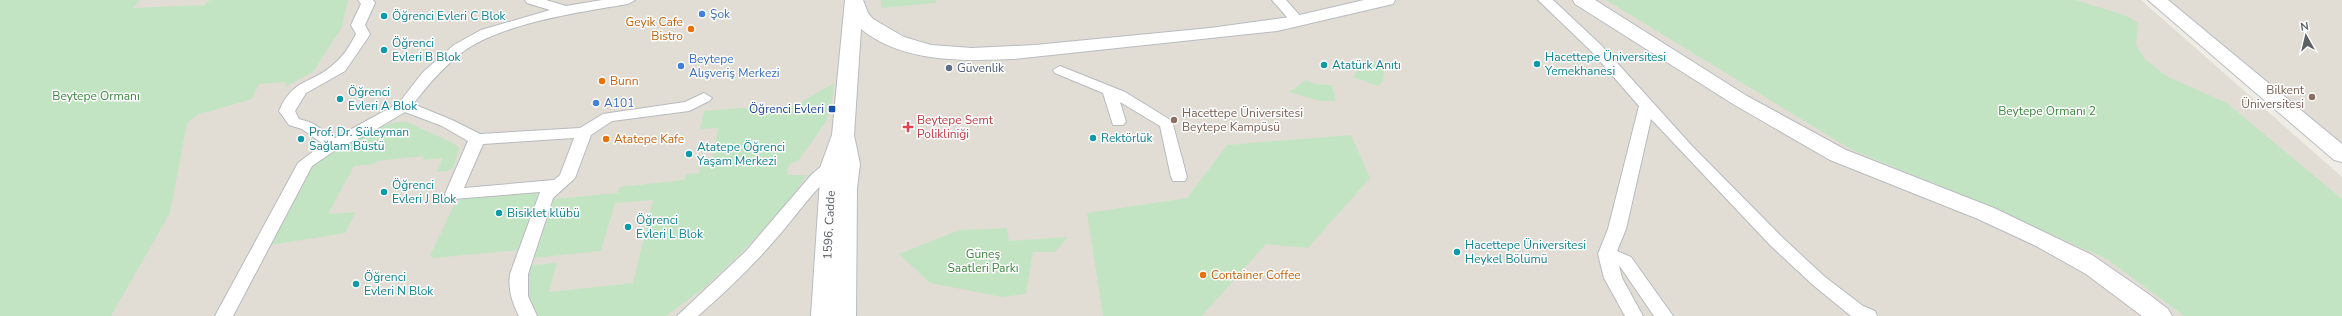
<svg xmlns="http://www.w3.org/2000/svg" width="2342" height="316" font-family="'Nunito Sans',sans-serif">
<rect width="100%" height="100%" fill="#eeece4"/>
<g fill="#e1ddd5">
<polygon points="140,0 2141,0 2342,177 2342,316 11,316 132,8"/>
<polygon points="2164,0 2342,0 2342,147"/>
</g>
<g fill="#c3e4c2">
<polygon points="0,0 140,0 133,8 204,5 210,0 348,0 342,27 313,72 285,87 287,82 259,84 252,99 197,115 187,123 170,213 111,316 0,316"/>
<polygon points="881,0 936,0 936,3 881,8"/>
<polygon points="1606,0 2076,0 2127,16 2138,23 2136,45 2145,59 2168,77 2227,103 2342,199 2342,316 2184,316 2107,259 1975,200 1852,150"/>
<polygon points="1358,62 1380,62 1384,70 1383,81 1378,86 1353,77 1358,69"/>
<polygon points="1306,80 1315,84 1332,85 1336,101 1319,101 1289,92"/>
<path d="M834 83 832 102 826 122 798 161 789 164 787 175H807L785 206 743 251 704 288 666 316H534C528 298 524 283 531 265L557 263 549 292 633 283 653 200 615 203 601 251 534 258 554 199 618 193 620 187 684 180 686 174 699 173 700 167 711 166 718 128 700 129 704 111 740 108 781 109 796 105Z"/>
<path d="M395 122H407L453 143 459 148 454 167 448 171 437 172 443 158 423 160 424 156 377 161 375 164 354 166 328 214 356 212 345 233 270 245C283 219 294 186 315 165 332 146 371 129 395 122Z"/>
<polygon points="1351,135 1370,178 1308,248 1266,244 1202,316 1103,316 1087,213 1187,198 1227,145"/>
<polygon points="536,193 538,197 518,250 434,258 430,256 455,203 463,199"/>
<polygon points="1007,228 1009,241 1068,237 1055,252 1033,252 1026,294 1002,297 930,283 899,254 959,230"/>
</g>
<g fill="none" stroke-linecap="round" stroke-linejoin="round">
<defs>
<g id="street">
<path d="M358 0H373L375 3 365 25 370 34 367 39 345 71 306 93 295 111 299 119 312 123 335 138 399 103 423 72 454 45 481 30 550 10 527 3 525 0H546L566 6 602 0H635L628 4C580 12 503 23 464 51 444 66 428 85 413 104L452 120 480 134 580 128 603 114 685 102 704 93 712 98 709 101 689 111 612 121 591 135 575 178 553 198 528 274V296L537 316H519C512 302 508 290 510 274L540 192 453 199 447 198 445 194 468 141 442 126 405 112 368 134 340 147 312 166 233 316H215L298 163 323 144 302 129 289 125 279 111C294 77 311 85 334 64 344 56 350 45 356 34L351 25 361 4ZM574 138 560 175 554 180 464 188 483 144Z"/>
<polygon points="1272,0 1286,0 1304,20 1302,23 1292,23"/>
<polygon points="1538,0 1553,0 1601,45 1692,146 1783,238 1825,277 1863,306 1875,311 1877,316 1851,316 1813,285 1771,246 1651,119 1626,229 1617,251 1631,257 1673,316 1654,316 1619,265 1622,278 1643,316 1625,316 1604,278 1598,254 1608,229 1639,106 1591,51"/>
<polygon points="1060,66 1125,92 1172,121 1187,177 1185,181 1173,181 1171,177 1160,126 1120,102 1126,122 1123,125 1113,125 1103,93 1055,73 1053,70"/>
<path d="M836 158 842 159 844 163 842 167C814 187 797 216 774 241 751 268 725 292 698 316H677L746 251 812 174 830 159Z"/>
</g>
<g id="secondary">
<path d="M845 0H863L868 13 873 19 904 37 931 45 972 48 1035 45 1210 28 1291 17 1364 0H1395L1393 4 1277 31 1014 59C963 61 903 63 861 29L854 135 860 164 857 188 856 316H811L821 165 832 135Z"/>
<polygon points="1573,0 1595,0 1747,96 1846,150 1994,208 2092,255 2147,293 2168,309 2172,316 2142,316 2086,274 2036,246 1978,219 1830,160 1733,104 1575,4"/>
<polygon points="2148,0 2168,0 2342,144 2342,162 2334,160"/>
</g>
</defs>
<use href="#street" stroke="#b7babe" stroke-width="2"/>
<use href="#secondary" stroke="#b8bbc0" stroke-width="2"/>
<use href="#street" fill="#fff" fill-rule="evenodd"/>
<use href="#secondary" fill="#fff" fill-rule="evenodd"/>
</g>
<g fill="#3f7fe0" stroke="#fff" stroke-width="1.5">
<circle cx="702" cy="14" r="4"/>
<circle cx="681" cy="66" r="4"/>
<circle cx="596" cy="103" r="4"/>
</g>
<g fill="#0f9aa8" stroke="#fff" stroke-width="1.5">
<circle cx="384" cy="16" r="4"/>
<circle cx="384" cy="50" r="4"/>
<circle cx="1537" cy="64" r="4"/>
<circle cx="1324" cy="65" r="4"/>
<circle cx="340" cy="99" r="4"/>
<circle cx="1093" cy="138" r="4"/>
<circle cx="301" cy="139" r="4"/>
<circle cx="689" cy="154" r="4"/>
<circle cx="384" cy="192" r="4"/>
<circle cx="499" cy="213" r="4"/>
<circle cx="628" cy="227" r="4"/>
<circle cx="1457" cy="252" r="4"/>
<circle cx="356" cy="284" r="4"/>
</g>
<g fill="#e8710a" stroke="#fff" stroke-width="1.5">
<circle cx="691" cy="29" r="4"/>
<circle cx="602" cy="81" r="4"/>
<circle cx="606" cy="139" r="4"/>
<circle cx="1203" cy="275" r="4"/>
</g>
<circle fill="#5c6f8a" stroke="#fff" stroke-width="1.5" cx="949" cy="68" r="4"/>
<g fill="#8d6e63" stroke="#fff" stroke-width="1.5">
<circle cx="2312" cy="97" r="4"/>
<circle cx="1174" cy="120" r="4"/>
</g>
<rect fill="#1a4fb4" stroke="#fff" stroke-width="1.5" x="828" y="105" width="8" height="8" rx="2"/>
<path fill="#e0444e" stroke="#fff" stroke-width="1.5" d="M906 121h4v4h4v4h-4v4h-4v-4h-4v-4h4z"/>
<g text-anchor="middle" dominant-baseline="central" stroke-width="3" stroke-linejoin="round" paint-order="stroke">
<g font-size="12" fill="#366cbe" stroke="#fff" text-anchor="start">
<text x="710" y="14">Şok</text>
<text x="689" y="59">Beytepe<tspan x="689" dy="14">Alışveriş Merkezi</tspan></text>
<text x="604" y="103">A101</text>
</g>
<g font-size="12" fill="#0d838f" stroke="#fff" text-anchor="start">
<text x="392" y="16">Öğrenci Evleri C Blok</text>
<text x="392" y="43">Öğrenci<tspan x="392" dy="14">Evleri B Blok</tspan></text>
<text x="1545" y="57">Hacettepe Üniversitesi<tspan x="1545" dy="14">Yemekhanesi</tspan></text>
<text x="1332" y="65">Atatürk Anıtı</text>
<text x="348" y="92">Öğrenci<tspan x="348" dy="14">Evleri A Blok</tspan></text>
<text x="309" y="132">Prof. Dr. Süleyman<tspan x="309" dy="14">Sağlam Büstü</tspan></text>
<text x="1101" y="138">Rektörlük</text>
<text x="697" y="147">Atatepe Öğrenci<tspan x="697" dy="14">Yaşam Merkezi</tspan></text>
<text x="392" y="185">Öğrenci<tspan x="392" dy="14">Evleri J Blok</tspan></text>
<text x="507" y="213">Bisiklet klübü</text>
<text x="636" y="220">Öğrenci<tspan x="636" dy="14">Evleri L Blok</tspan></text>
<text x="1465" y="245">Hacettepe Üniversitesi<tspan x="1465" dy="14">Heykel Bölümü</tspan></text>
<text x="364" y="277">Öğrenci<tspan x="364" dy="14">Evleri N Blok</tspan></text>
</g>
<g font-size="12" fill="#c56008" stroke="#fff" text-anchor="start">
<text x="683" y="22" text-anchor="end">Geyik Cafe<tspan x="683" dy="14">Bistro</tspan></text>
<text x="610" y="81">Bunn</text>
<text x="614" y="139">Atatepe Kafe</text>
<text x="1211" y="275">Container Coffee</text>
</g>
<g font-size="12" fill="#4e5e75" stroke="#fff" text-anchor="start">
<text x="957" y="68">Güvenlik</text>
</g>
<g font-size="12" fill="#785e54" stroke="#fff" text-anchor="end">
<text x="2304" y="90">Bilkent<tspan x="2304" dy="14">Üniversitesi</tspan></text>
<text x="1182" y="113" text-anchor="start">Hacettepe Üniversitesi<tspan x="1182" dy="14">Beytepe Kampüsü</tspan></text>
</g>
<g font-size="12" fill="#3a853c" stroke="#fff">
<text x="96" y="96">Beytepe Ormanı</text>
<text x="2047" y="111">Beytepe Ormanı 2</text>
<text x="983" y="254">Güneş<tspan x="983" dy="14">Saatleri Parkı</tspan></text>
</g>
<g font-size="12" fill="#164399" stroke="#fff" text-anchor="end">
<text x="824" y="109">Öğrenci Evleri</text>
</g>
<g font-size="12" fill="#be3a42" stroke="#fff" text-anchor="start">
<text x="917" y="120">Beytepe Semt<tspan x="917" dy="14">Polikliniği</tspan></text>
</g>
<g font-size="12" fill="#5c6064" stroke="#fff">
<text transform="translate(829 225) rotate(-87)">1596. Cadde</text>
</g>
</g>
<g transform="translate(2306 36) rotate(352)" stroke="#ffffff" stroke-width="3" paint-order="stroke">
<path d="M0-3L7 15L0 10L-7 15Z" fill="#5c6064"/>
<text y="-6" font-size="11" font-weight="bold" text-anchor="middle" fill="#5c6064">N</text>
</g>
</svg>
